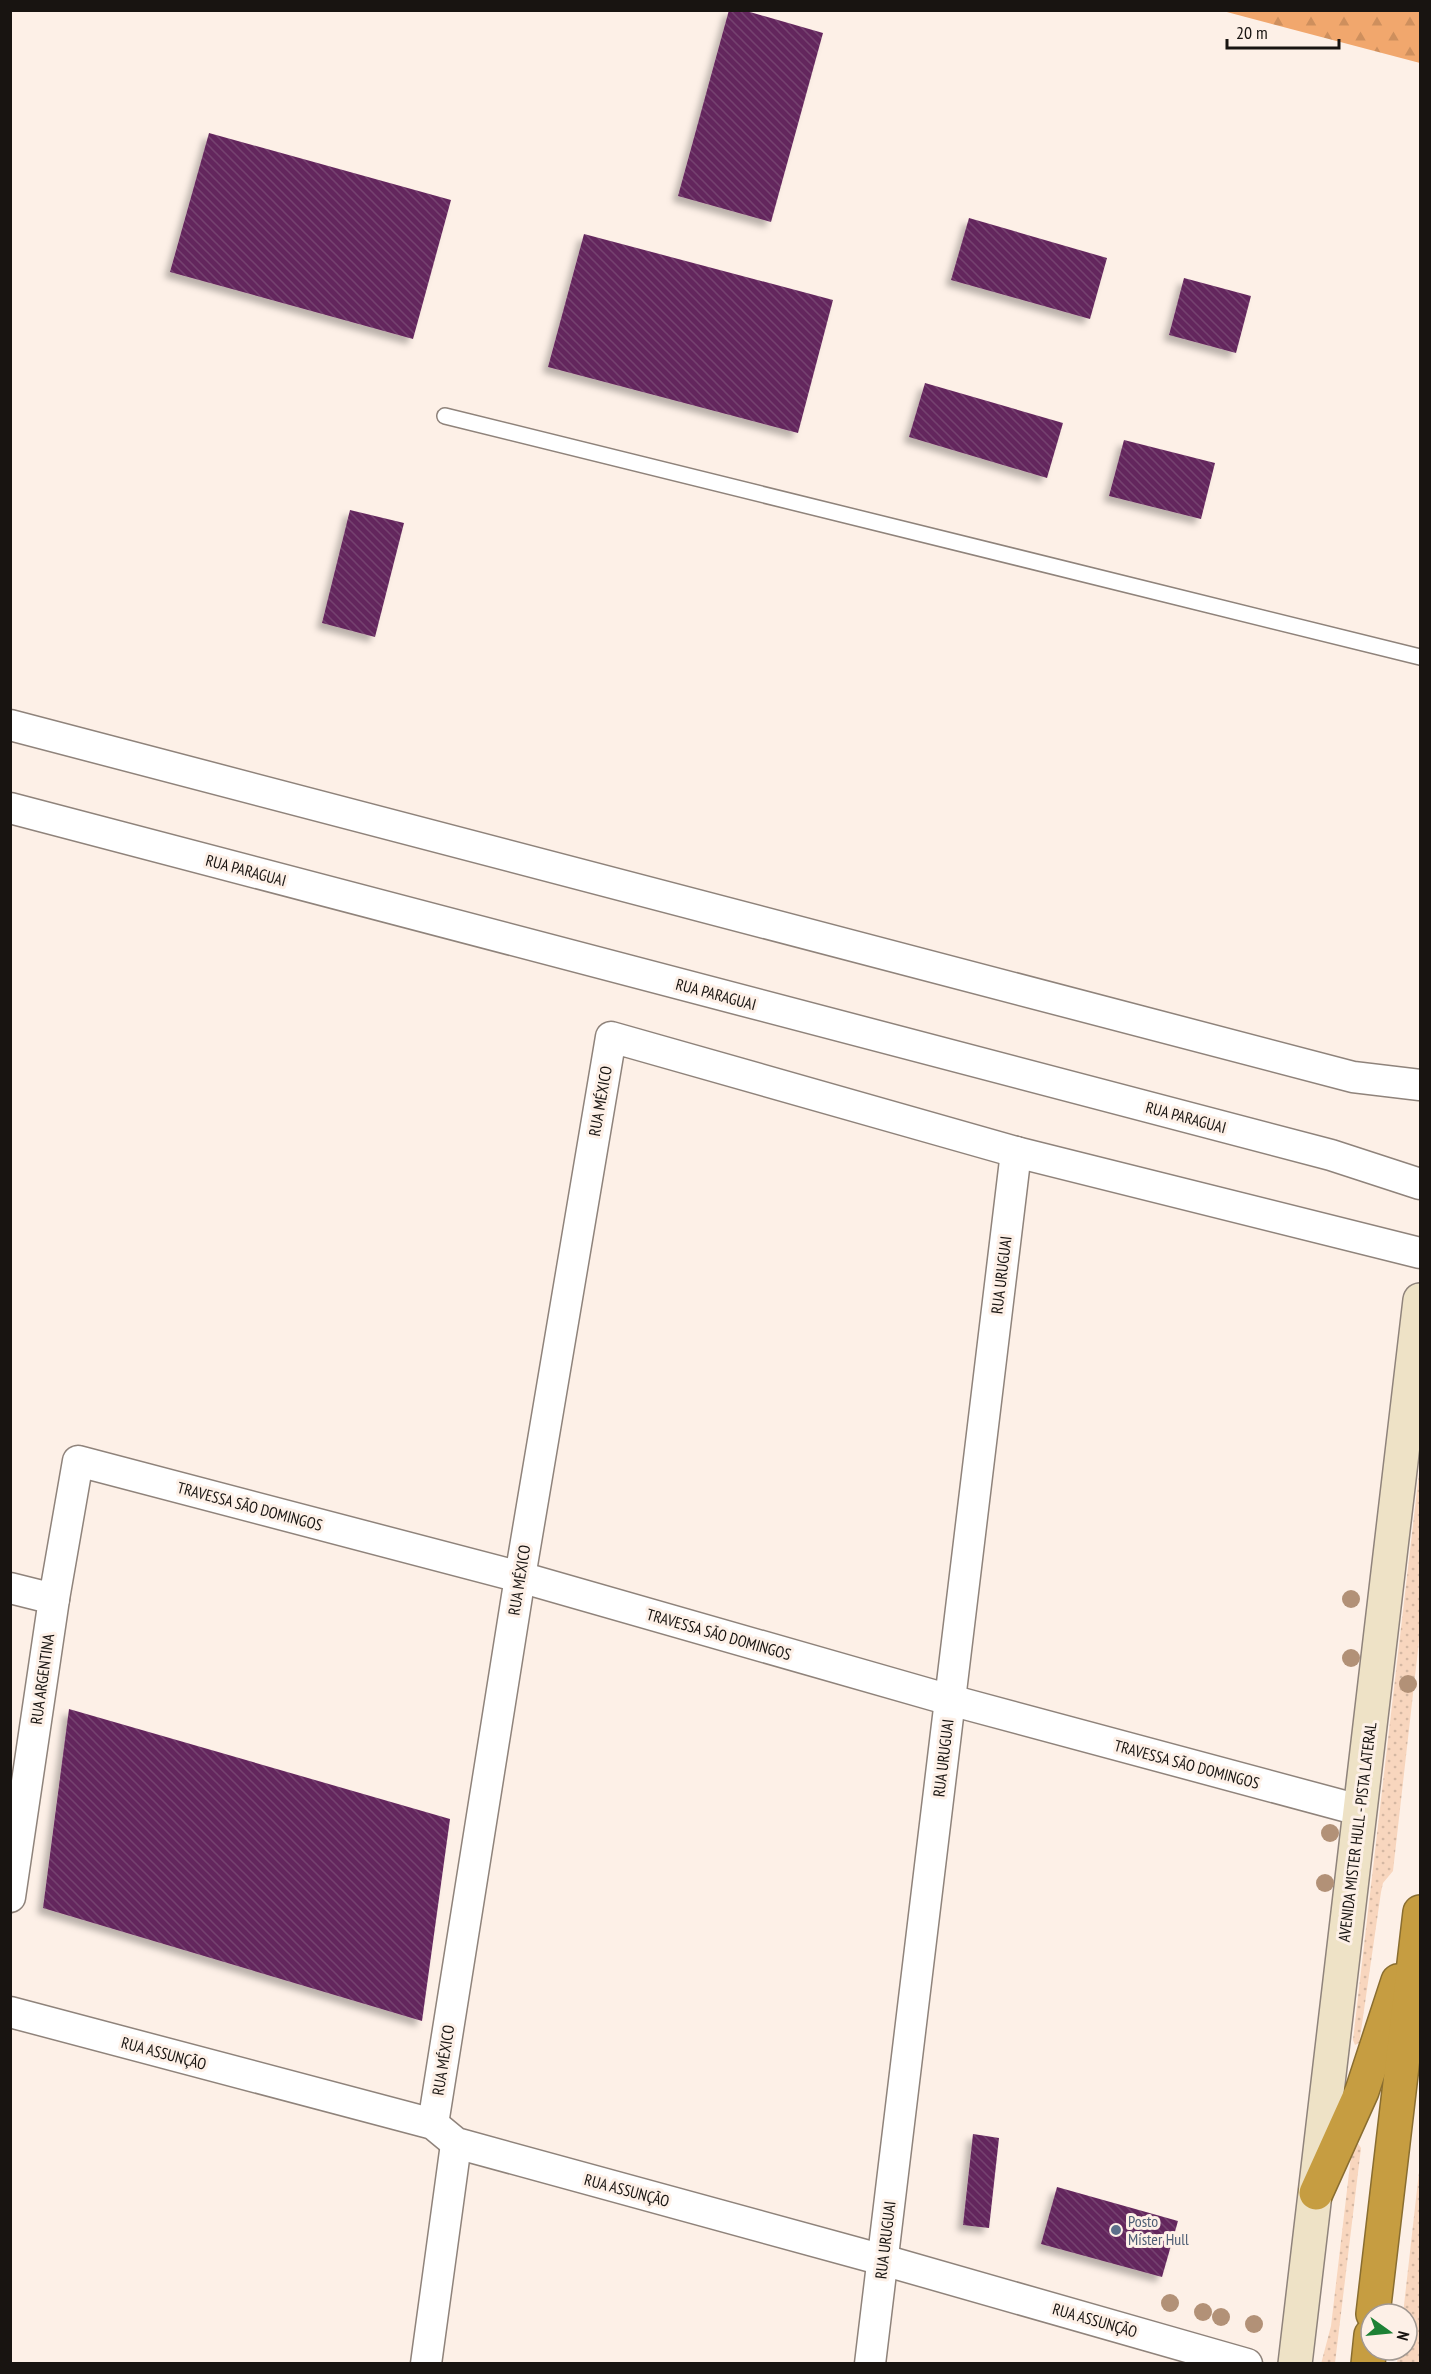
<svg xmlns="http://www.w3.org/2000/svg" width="1431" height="2374" font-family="'PT Sans Narrow',sans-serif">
<defs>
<pattern id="grass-dots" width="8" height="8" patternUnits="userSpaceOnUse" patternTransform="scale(1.5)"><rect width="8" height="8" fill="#f8d6be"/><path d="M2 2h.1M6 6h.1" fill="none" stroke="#d4b7a2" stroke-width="1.8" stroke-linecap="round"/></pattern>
<pattern id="forest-firs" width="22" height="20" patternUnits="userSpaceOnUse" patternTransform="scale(1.5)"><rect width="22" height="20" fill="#f1a76d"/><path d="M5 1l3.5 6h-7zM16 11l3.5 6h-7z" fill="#ce8f5d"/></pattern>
<pattern id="building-back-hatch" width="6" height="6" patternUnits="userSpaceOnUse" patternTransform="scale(1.5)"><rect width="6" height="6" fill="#64265d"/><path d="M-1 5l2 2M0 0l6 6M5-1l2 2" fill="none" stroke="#75436f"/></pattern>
<filter id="shadow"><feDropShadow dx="-5.5" dy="5.5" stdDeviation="3" flood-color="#0004"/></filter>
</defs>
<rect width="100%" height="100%" fill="#fdf0e7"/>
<g fill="url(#grass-dots)">
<polygon points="1420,1465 1420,1632 1393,1871 1383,1883 1381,1892 1360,2038 1359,2043 1355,2045 1353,2040"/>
<polygon points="1357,2142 1361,2148 1335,2363 1321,2364 1331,2326 1351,2156"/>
<polygon points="1420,2163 1420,2363 1397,2363 1399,2350 1407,2350 1407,2314 1403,2314"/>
</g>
<polygon fill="url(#forest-firs)" points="1223,11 1420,11 1420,63"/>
<g fill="url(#building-back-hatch)" filter="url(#shadow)">
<polygon points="729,10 743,10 823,33 771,222 678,196"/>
<polygon points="209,133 451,200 413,339 170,272"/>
<polygon points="969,218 1107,258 1090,319 951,280"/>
<polygon points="584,234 833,300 798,433 548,367"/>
<polygon points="1184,278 1251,296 1236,353 1169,335"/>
<polygon points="925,383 1063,423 1047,478 909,437"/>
<polygon points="1124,440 1215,463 1201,519 1109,496"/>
<polygon points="350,510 404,523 375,637 322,623"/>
<polygon points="69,1709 450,1819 422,2021 43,1908"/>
<polygon points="973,2134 999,2138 989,2228 963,2225"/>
<polygon points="1057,2187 1178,2221 1162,2277 1041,2244"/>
</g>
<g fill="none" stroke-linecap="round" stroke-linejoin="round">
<defs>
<polyline id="lane" points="445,416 1420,657"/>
<g id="street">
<polyline points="10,725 1353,1077 1420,1085"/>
<polyline points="10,808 1331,1155 1420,1184"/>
<polyline points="10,1588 54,1599"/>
<polyline points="10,1897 54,1599 78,1461 520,1577 950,1700 1359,1810"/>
<polyline points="10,2012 433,2124 456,2143 883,2260 1247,2364"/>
<polyline points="433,2124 520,1577 611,1037 1016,1152 1420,1253"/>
<polyline points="426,2364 456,2144"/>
<polyline points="870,2364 1016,1152"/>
</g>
<polyline id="secondary" points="1295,2364 1420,1300"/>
<g id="highway">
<polyline points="1316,2193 1362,2091 1398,1981"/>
<polyline points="1373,2314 1420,1912"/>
<polyline points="1368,2364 1371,2335"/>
</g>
</defs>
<use href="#lane" stroke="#8f837b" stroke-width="18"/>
<use href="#street" stroke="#8f837b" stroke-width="33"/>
<use href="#secondary" stroke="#8f837b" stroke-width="36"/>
<use href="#highway" stroke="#896d30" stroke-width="36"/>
<use href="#lane" stroke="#fff" stroke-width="15"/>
<use href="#street" stroke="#fff" stroke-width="30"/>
<use href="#secondary" stroke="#eee2c6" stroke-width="33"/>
<use href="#highway" stroke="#c69d41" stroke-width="33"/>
</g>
<g fill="#b29177">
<circle cx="1351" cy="1599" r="9"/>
<circle cx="1351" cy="1658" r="9"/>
<circle cx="1408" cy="1684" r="9"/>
<circle cx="1330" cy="1833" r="9"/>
<circle cx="1325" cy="1883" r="9"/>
<circle cx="1170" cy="2303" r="9"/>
<circle cx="1203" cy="2312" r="9"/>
<circle cx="1221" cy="2317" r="9"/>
<circle cx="1254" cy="2324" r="9"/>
</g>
<circle fill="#5c6f8a" stroke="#fdf0e7" stroke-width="2" cx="1116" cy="2230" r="6"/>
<g text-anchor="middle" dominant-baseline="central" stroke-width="6" stroke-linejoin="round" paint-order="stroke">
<g font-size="16" fill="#181411" stroke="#fdf0e7">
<text transform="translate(246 870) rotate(15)">RUA PARAGUAI</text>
<text transform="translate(716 994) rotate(15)">RUA PARAGUAI</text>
<text transform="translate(600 1101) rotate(-80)">RUA MÉXICO</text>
<text transform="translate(1186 1117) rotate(15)">RUA PARAGUAI</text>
<text transform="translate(1001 1275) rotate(-83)">RUA URUGUAI</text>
<text transform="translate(250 1506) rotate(15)">TRAVESSA SÃO DOMINGOS</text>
<text transform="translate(519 1580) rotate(-81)">RUA MÉXICO</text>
<text transform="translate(719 1634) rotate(16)">TRAVESSA SÃO DOMINGOS</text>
<text transform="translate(42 1679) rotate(-82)">RUA ARGENTINA</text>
<text transform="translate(943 1758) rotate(-83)">RUA URUGUAI</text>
<text transform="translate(1187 1764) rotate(15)">TRAVESSA SÃO DOMINGOS</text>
<text transform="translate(1357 1832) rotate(-83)">AVENIDA MISTER HULL - PISTA LATERAL</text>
<text transform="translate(164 2053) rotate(15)">RUA ASSUNÇÃO</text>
<text transform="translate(443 2060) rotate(-81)">RUA MÉXICO</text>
<text transform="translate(627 2190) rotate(15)">RUA ASSUNÇÃO</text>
<text transform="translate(885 2240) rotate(-83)">RUA URUGUAI</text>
<text transform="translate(1095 2320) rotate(16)">RUA ASSUNÇÃO</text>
</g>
<g font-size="16" fill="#4e5e75" stroke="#fdf0e7" text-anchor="start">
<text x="1128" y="2221">Posto<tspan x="1128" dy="18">Mister Hull</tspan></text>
</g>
</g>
<rect width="1431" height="2374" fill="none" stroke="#181411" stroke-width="24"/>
<g transform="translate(1389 2332) rotate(105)"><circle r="28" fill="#fdf0e7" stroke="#a19891" stroke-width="1.5"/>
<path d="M0-4.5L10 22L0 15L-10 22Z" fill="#1d8135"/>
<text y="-9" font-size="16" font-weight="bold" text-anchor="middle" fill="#181411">N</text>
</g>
<path d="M1227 39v9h112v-9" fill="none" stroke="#181411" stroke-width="3"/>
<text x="1236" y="39" font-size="18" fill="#181411" stroke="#fdf0e7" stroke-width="4.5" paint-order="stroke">20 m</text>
</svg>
